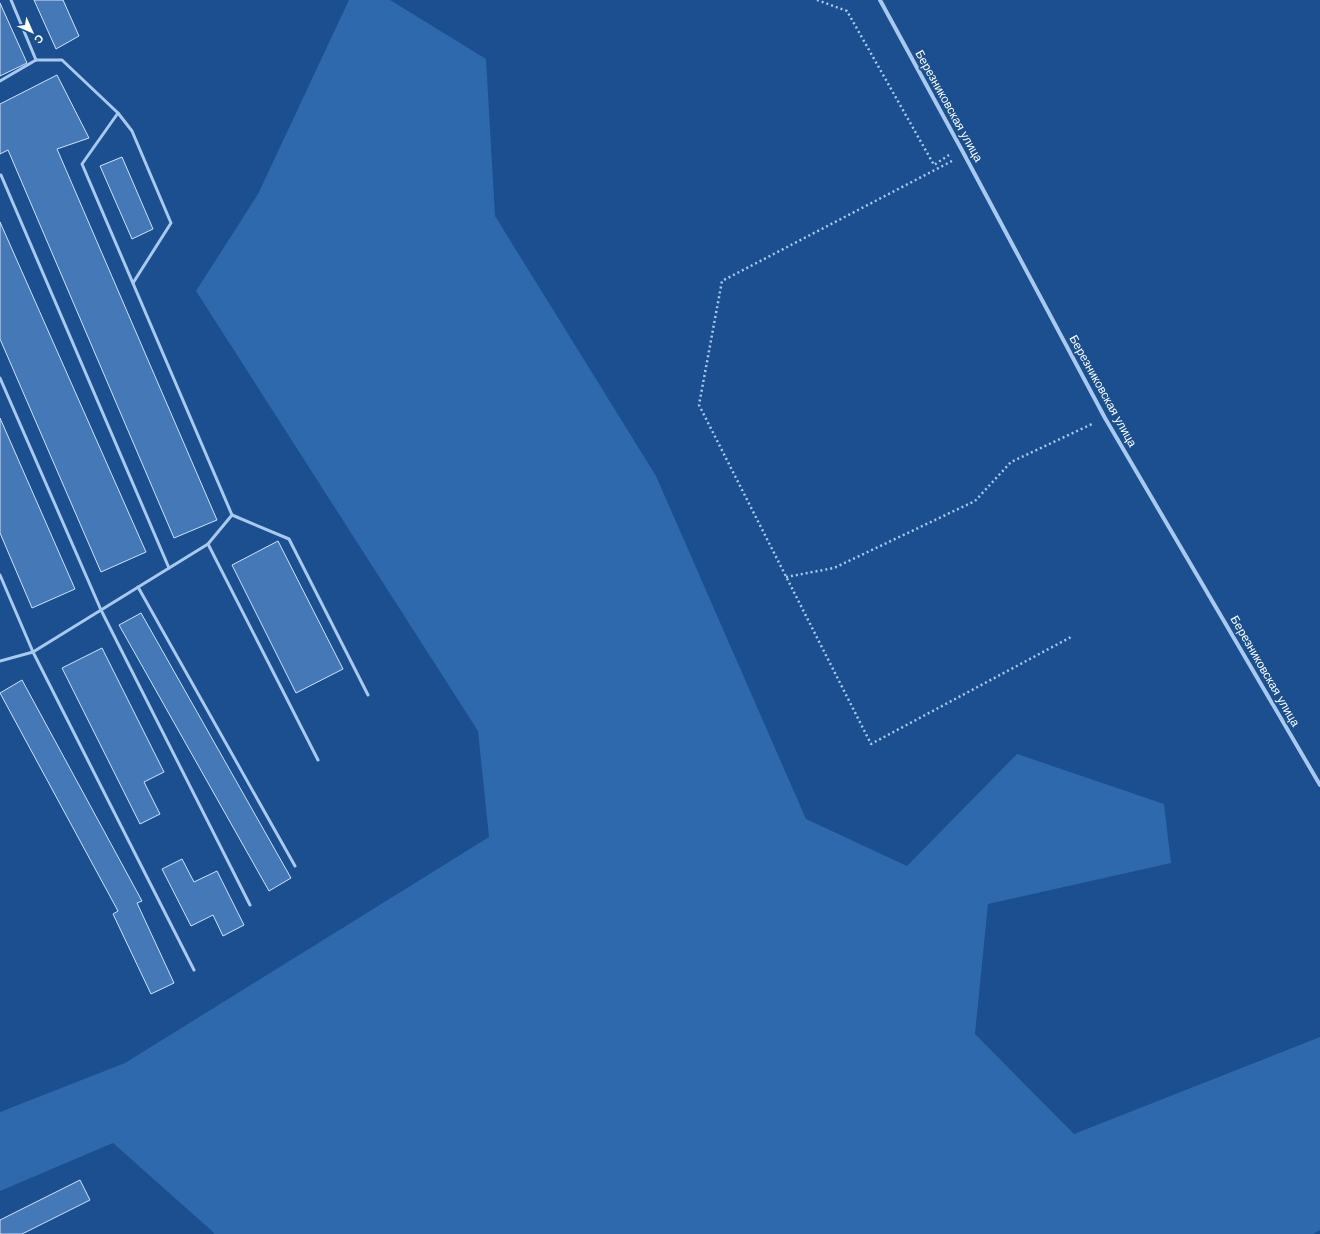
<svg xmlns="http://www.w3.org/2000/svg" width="1320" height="1234" font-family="Helvetica,sans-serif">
<rect width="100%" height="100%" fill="#1b4f8f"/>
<polygon fill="#2e69ad" points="349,0 390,0 486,59 495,216 656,476 806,819 907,866 1017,754 1164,804 1171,863 988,904 975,1034 1074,1134 1320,1037 1320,1230 1313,1234 214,1234 213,1232 113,1143 0,1191 0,1112 125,1063 489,837 478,731 196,291 258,194"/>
<g fill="#4478b7" stroke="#cfe3fa">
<polygon points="34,0 63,0 79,36 56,49"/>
<polygon points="0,3 27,63 0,76"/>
<polygon points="57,75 89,138 57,149 217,520 174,538 8,150 0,154 0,104"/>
<polygon points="122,157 153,229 132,239 100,166"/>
<polygon points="0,222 146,552 101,572 0,339"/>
<polygon points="0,418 75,589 32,608 0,533"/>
<polygon points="278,541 343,669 296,693 232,565"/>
<polygon points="141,613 291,878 269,891 119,625"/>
<polygon points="102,648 164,772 144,782 160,814 140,824 62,668"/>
<polygon points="22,680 142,901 137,903 174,983 151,994 113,914 118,911 0,693"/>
<polygon points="182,859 194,882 217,871 244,925 223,936 213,915 191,926 162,869"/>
<polygon points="80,1180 90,1200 22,1234 0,1234 0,1220"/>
</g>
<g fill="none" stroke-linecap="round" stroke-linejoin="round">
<g stroke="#a9c9ee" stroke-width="2.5" stroke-dasharray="2 3" stroke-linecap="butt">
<polyline points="817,0 847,11 934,165 949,155"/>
<polyline points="952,161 722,281 699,405 871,744 1071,637"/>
<polyline points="786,577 834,568 975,501 1011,462 1092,424"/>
</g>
<g stroke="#a9c9ee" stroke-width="3">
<polyline points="11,0 36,60"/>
<polyline points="0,81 36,60 62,60 118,113 82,164 232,515 208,544 33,652 0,661"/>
<polyline points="118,113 132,131 171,223 133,283"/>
<polyline points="1,175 169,568"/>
<polyline points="0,378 101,610 250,905"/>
<polyline points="232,515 289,539 368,695"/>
<polyline points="208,544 318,760"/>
<polyline points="0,575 33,652 194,970"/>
<polyline points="138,587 295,866"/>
</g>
<polyline stroke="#a9c9ee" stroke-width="4" points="880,0 964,154 1105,418 1320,785"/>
</g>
<g text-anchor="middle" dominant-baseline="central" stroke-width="3.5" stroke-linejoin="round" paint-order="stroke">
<g font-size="12" fill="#fff" stroke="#1b4f8f">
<text transform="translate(949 106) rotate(61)">Березниковская улица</text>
<text transform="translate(1103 391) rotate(61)">Березниковская улица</text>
<text transform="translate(1265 671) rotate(60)">Березниковская улица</text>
</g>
</g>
<g transform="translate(32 32) rotate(135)" stroke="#1b4f8f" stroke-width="3" paint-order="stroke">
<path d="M0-3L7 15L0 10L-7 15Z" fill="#ffffff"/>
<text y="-6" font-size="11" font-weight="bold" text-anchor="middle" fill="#ffffff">С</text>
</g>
</svg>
